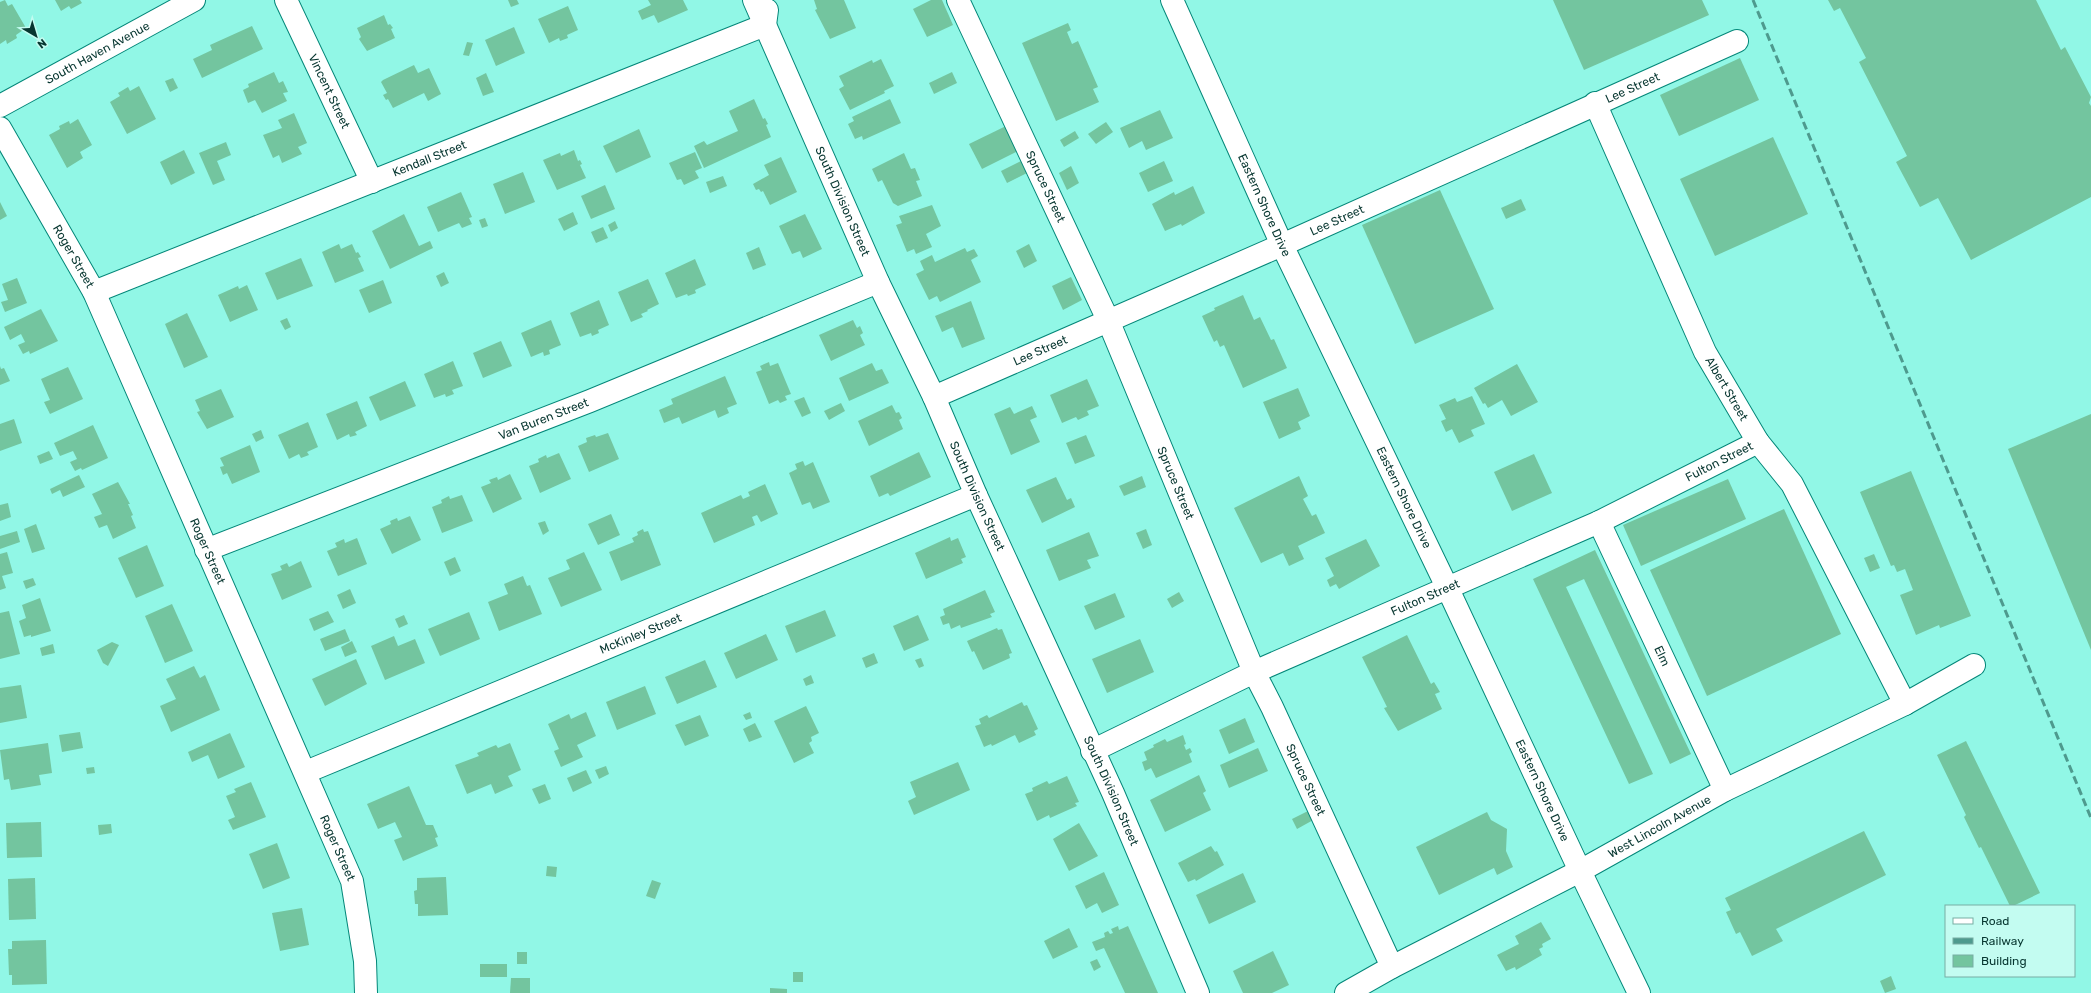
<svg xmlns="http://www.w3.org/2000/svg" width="2091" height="993" font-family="Rubik,sans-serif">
<rect width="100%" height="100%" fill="#91f7e6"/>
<g fill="#73c59f">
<polygon points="5,0 8,6 12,4 26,28 16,35 17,38 7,44 6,40 0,44 0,2"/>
<polygon points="55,0 80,0 82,3 71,9 69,6 61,11"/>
<polygon points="508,0 517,0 519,4 511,7"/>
<polygon points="648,0 683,0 688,10 658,23 654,15 642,20 638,11 651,5"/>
<polygon points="814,0 844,0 856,28 830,39 815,10 817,9"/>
<polygon points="931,0 942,0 953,25 927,37 913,9"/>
<polygon points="1553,0 1702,0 1709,15 1584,70"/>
<polygon points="1828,0 2036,0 2061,50 2065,47 2091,97 2089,103 2091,106 2091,197 1971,260 1938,198 1920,207 1896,162 1907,156 1859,62 1866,58 1840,8 1834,11"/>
<polygon points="568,6 578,30 567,35 568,38 560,41 559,38 549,43 538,19"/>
<polygon points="384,15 388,25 390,24 393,28 391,29 395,38 367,51 359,39 361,37 357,28"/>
<polygon points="1068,23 1071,30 1067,32 1072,44 1078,41 1098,87 1093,89 1099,102 1056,121 1022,43"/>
<polygon points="252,26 263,49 202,78 193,59 212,50 210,45"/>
<polygon points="514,27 525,53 496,66 485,40"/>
<polygon points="467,42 473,43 469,56 463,55"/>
<polygon points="1740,58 1759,100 1679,136 1660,95"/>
<polygon points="881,59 894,86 884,91 885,93 850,110 839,89 844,86 839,76 872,60 873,63"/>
<polygon points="414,65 418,73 429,68 441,94 428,101 424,93 393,108 388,99 386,100 383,95 387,93 381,82 383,80"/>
<polygon points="274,72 279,83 283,81 288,92 283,93 287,101 262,113 255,100 248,103 243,90 249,87 248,84"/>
<polygon points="952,72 957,83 934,94 929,83"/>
<polygon points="486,73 494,92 483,96 476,78"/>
<polygon points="173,78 178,88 170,92 165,81"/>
<polygon points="139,86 156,119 127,134 110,102 120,96 118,93 128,87 130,91"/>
<polygon points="754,99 763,119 765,118 768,124 766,125 771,137 704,168 694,146 704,141 707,145 738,131 729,111"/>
<polygon points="890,99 901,123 863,140 862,136 855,139 848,124 854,121 852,117"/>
<polygon points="1160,110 1173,138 1146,150 1142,141 1129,148 1120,128"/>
<polygon points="294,113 307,143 298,147 302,154 282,163 279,155 273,158 263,135 282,128 278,120"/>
<polygon points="78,119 92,145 80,152 83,158 67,168 49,135 60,129 59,126 69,121 70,124"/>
<polygon points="1106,122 1113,132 1096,144 1088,134"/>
<polygon points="1006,126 1018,151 982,169 969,144"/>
<polygon points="639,129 651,157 616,173 603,146"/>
<polygon points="1075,131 1079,138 1064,147 1060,140"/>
<polygon points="1773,137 1808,214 1715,256 1680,179"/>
<polygon points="226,142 231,155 217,161 225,180 213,185 199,153"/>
<polygon points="184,150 195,173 171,185 160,162"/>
<polygon points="574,150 578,161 580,160 582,164 580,165 586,178 557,190 543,160 560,153 561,156"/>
<polygon points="695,152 702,168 695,171 699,178 684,185 681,179 677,180 669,163"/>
<polygon points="904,153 911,169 915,168 920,180 916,181 922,196 898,206 893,203 882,180 878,182 872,169"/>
<polygon points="781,157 797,192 770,205 763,191 761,192 759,189 756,190 753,184 769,175 764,165"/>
<polygon points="1021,161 1027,173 1007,183 1001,171"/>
<polygon points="1164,161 1173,181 1148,192 1139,173"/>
<polygon points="1071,166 1079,183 1067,190 1059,173"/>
<polygon points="523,172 535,202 505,214 493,184"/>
<polygon points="723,176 727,186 710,193 706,182"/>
<polygon points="605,185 615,209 591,219 581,196"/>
<polygon points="1193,186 1205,213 1182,226 1181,224 1165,231 1152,204 1174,192 1175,195"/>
<polygon points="1440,190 1494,309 1415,344 1362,225"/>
<polygon points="461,192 472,217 469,218 472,224 462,228 459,223 438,232 427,207"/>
<polygon points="1521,199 1526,210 1506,219 1501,208"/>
<polygon points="0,202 7,216 0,220"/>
<polygon points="932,205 941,226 926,234 932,247 916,254 914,249 907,252 896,225 902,223 899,216"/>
<polygon points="573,212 578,224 564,231 558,219"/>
<polygon points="404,214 419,246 430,241 433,248 390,269 372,231"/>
<polygon points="805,214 822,249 803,258 800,251 792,254 779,226"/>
<polygon points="485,218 488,226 482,228 479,220"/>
<polygon points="615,221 618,228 611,232 608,225"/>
<polygon points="603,227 608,238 596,243 591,232"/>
<polygon points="339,244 341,249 352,244 356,253 358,252 361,257 358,258 364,271 335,283 322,252"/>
<polygon points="1029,244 1037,261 1024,268 1016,251"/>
<polygon points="759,247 766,265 753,270 746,253"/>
<polygon points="965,248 967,252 974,249 978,256 971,260 981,282 940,302 937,296 929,300 916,274 924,270 920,261 932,255 935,262"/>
<polygon points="301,258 313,286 277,300 265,273"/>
<polygon points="695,259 706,285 695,290 696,293 688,296 687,294 676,298 665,273"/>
<polygon points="444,272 449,283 441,287 436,276"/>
<polygon points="1071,277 1082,300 1063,310 1052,286"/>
<polygon points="17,278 27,303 5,312 1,302 8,300 2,284"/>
<polygon points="648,279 659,304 647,310 648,311 641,314 643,317 631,322 618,292"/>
<polygon points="383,280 392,303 369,313 359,290"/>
<polygon points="247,285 258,310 230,322 218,295 238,286 239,289"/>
<polygon points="1243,295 1254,320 1260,317 1271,340 1274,339 1287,368 1243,388 1224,345 1220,347 1217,340 1214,342 1202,316 1215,310 1214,308"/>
<polygon points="599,300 609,325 598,330 599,333 592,336 591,333 580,337 570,313"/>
<polygon points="971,301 985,339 962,348 953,327 942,332 935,316"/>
<polygon points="41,309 58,341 30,354 29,351 23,354 18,345 25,342 21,334 10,340 4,327"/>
<polygon points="187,313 208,357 184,368 165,324"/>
<polygon points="287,318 291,327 285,330 280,321"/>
<polygon points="551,320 561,345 549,350 550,354 544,356 543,352 531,357 521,333"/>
<polygon points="853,320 857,328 860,326 863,333 860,335 865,345 831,361 819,335"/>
<polygon points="501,341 512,366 483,378 473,353"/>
<polygon points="453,361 463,386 452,390 454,394 446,397 445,394 434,398 424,374"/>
<polygon points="769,362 770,366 778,363 791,394 785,396 787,400 780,403 778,400 769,404 756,372 762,370 760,366"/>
<polygon points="872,363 876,371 882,369 889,383 849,401 839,378"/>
<polygon points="1517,364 1538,402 1511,416 1502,400 1488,408 1485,403 1483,404 1474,388"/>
<polygon points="0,366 1,369 4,368 10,381 0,385"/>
<polygon points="68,367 83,399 50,414 44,402 50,400 41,379"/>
<polygon points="725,376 737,404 727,408 729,413 718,418 715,410 682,424 679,417 664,423 659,410 673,404 671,399"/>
<polygon points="1087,379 1099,406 1087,411 1089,415 1078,420 1076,417 1062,423 1050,395"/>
<polygon points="405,381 416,406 380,421 369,397"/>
<polygon points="1298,388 1310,416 1298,422 1301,429 1279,439 1263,402"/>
<polygon points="221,389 234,417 207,429 197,412 200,411 195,400"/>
<polygon points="1472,396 1485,424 1471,430 1474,436 1459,443 1452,429 1446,432 1441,421 1446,419 1439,405 1455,398 1457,402"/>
<polygon points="804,397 811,413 802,417 794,401"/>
<polygon points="357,401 367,426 355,432 357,435 350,437 349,434 337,440 326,414"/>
<polygon points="841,403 845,411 829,420 824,411"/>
<polygon points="892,405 896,413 899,412 902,418 899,420 903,429 869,446 858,421"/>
<polygon points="1032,406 1037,417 1030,420 1040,442 1011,455 994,414 1010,407 1014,414"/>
<polygon points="2091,414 2091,650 2008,449"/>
<polygon points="14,419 22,443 0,451 0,424"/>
<polygon points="308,422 318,447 307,452 309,455 301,458 299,454 289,459 278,435"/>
<polygon points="93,425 108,458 82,470 81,468 75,471 70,462 77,459 73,451 60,456 54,443"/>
<polygon points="261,430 264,438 256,442 252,434"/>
<polygon points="608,433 619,459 589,472 578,446 587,442 586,438 595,435 596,437"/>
<polygon points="1086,435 1095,456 1075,464 1066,443"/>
<polygon points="250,445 260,472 232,484 227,473 223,475 220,467 224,466 220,458"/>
<polygon points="49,451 53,459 40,464 37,456"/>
<polygon points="919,452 931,477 890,496 888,493 879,497 870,476"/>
<polygon points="559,453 571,479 540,493 529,466 539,462 538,459 546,455 547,458"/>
<polygon points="1534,454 1552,493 1512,511 1494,472"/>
<polygon points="803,461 805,466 813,462 830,502 813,509 810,502 802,505 789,473 797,469 795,464"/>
<polygon points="1911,471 1971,616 1940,628 1939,625 1916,635 1900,595 1913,590 1905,569 1897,572 1894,565 1891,566 1860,492"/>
<polygon points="510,474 522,499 493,513 481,487 491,483 489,480 497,477 498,480"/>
<polygon points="79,475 85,487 63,497 60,490 52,494 50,489"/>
<polygon points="1142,476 1146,487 1124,496 1119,486"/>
<polygon points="1299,476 1308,496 1303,499 1312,516 1316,514 1325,533 1298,546 1304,559 1289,566 1283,553 1261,563 1234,508"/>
<polygon points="1056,477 1067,500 1071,498 1075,507 1042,523 1026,490"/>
<polygon points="1728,479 1746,519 1641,566 1623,525"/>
<polygon points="118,482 130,504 128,504 133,515 131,516 136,528 113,539 107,525 99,528 94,517 102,514 92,494"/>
<polygon points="765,484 778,514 761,522 757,515 752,517 755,525 714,543 701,513 741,495 743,499 750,496 748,492"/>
<polygon points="462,495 473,521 442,533 432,507 442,503 441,500 449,496 450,499"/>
<polygon points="8,503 11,517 0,521 0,505"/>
<polygon points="1784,509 1841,634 1707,696 1650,570"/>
<polygon points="611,514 620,535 598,545 588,524"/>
<polygon points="410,516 421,540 392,554 380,529 391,524 390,521 397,518 398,521"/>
<polygon points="545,521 549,531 543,535 538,523"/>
<polygon points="36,524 45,549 32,553 24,529"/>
<polygon points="643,529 644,532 648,531 661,565 621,581 609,552 634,542 632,538 638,535 637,532"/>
<polygon points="1146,529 1152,545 1143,549 1136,533"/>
<polygon points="17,531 20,542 0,549 0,536"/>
<polygon points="1089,532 1099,556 1087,560 1091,568 1059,581 1046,550"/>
<polygon points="950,537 951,541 958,538 966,557 961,559 963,563 926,579 915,553"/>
<polygon points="357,538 367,564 338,576 327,551 337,547 335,543 344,539 345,543"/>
<polygon points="1366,539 1380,566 1339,589 1336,584 1330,587 1327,580 1334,576 1325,558"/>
<polygon points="147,545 164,586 136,598 118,558"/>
<polygon points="1595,550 1691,754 1670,764 1584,579 1566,587 1653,774 1629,784 1533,579"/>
<polygon points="7,552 13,573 2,576 6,588 0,590 0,554"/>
<polygon points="584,552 602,590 561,607 548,578 570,569 566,560"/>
<polygon points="1874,554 1880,568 1870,572 1864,558"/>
<polygon points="455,557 461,571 450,576 444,562"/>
<polygon points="301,561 312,587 282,600 271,574 282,570 280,566 287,563 289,567"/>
<polygon points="523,576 527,586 530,585 542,614 499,631 488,602 508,594 504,584"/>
<polygon points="33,578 36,585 26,589 23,581"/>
<polygon points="350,589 356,603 343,609 337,595"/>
<polygon points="985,590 995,612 990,614 992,617 961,628 960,625 951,629 949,623 943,625 940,617 945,615 943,609"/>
<polygon points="1179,592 1184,601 1172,608 1167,599"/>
<polygon points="1115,593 1125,617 1095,630 1084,606"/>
<polygon points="40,598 51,631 31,637 31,635 24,637 19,621 26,618 22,605"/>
<polygon points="172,604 193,651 165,663 145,616"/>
<polygon points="825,610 836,636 796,653 785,626"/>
<polygon points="9,611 20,654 0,659 0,613"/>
<polygon points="328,611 334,622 314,631 309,619"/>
<polygon points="469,612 480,639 440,656 428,629"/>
<polygon points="404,615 408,624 399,628 395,619"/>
<polygon points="918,615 929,640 904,651 893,626"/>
<polygon points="997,628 998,630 1002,629 1012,653 1009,654 1010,658 983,670 974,651 972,652 967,641"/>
<polygon points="345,629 350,641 325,651 320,639"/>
<polygon points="766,634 778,660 736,679 724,653"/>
<polygon points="1407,635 1431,684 1434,682 1440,692 1435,694 1442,709 1398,731 1384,708 1387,707 1362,657"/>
<polygon points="394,636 398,646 415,639 425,663 385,680 371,646"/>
<polygon points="1140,639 1154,672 1107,693 1092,659"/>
<polygon points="352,641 357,652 345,657 341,647"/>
<polygon points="112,642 119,645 108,666 103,663 97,650"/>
<polygon points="53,644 55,653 42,656 40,648"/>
<polygon points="874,653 878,663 866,668 862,658"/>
<polygon points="921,658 924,666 919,668 915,660"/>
<polygon points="356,659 367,684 325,706 312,679"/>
<polygon points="705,660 717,687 677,704 665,677"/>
<polygon points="194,666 200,678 205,675 220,710 171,732 160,706 176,699 166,679"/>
<polygon points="811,675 814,683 806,686 803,679"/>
<polygon points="21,685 27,718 0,723 0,688"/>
<polygon points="645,686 656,714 617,730 606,702"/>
<polygon points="1022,702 1024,706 1027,705 1038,729 1034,731 1036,735 1019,743 1015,735 992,746 991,744 984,747 975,726 981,724 979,719 987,715 989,718"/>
<polygon points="806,706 819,733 811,737 812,741 809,743 814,753 794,763 774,721"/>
<polygon points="586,712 596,736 577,745 583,757 561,767 554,751 559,749 548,724 569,714 571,719"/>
<polygon points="750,712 752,718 746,720 743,715"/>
<polygon points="700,715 709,736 685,746 675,725"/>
<polygon points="1245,718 1255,742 1229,754 1219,730"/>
<polygon points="755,723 762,737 749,742 743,729"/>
<polygon points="80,732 83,748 62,752 59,735"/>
<polygon points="230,733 245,767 218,779 208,755 192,762 188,752"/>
<polygon points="1183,735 1186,744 1184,745 1186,750 1190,748 1192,752 1189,754 1192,762 1156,778 1151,768 1145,771 1142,762 1147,760 1144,752 1154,747 1153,745 1165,739 1167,742"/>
<polygon points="1966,741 2040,893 2013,906 2010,906 1981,847 1979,848 1964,817 1966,815 1937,755"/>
<polygon points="48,743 52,773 39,775 41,785 11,790 9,779 4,780 0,750"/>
<polygon points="510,743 521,770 508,776 513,786 495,794 491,784 467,794 455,765 479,756 477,753 496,745 498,748"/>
<polygon points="1258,748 1268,771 1229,788 1220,765"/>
<polygon points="958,762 970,790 914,815 908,801 916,797 910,782"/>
<polygon points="606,766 609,774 599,779 595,770"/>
<polygon points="94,767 95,773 87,774 86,768"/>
<polygon points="586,770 592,783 573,792 567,778"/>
<polygon points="1199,775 1206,791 1203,793 1211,810 1165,832 1150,800"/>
<polygon points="1067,776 1079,802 1075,803 1077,806 1050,818 1049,815 1037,821 1025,794 1033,791 1032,788 1047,781 1049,784"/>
<polygon points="251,782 266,817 233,830 228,820 235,817 226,796 236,792 234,789"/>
<polygon points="545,784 551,799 539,804 532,789"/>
<polygon points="409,786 426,825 433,825 438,837 435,838 438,846 403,861 394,840 402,837 395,822 378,829 367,804"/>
<polygon points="1310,810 1315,819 1297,829 1292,819"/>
<polygon points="1487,812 1491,820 1507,829 1506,851 1513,867 1497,875 1494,868 1439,895 1416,847"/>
<polygon points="41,822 42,857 7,858 6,823"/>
<polygon points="1079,823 1098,856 1069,871 1053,839"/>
<polygon points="111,824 112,833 99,835 98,825"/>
<polygon points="1864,831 1886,875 1776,929 1783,941 1752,956 1740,932 1736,934 1726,912 1731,910 1725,898"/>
<polygon points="277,843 290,878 263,889 249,854"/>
<polygon points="1211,846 1215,852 1217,851 1224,865 1196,881 1195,879 1188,882 1178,863"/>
<polygon points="547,866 557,867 556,877 546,876"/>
<polygon points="1104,872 1119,905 1102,913 1097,903 1086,909 1075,886"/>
<polygon points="1243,873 1256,902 1209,924 1196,895"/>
<polygon points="446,877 448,915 418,916 418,904 415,904 414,891 417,890 417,878"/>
<polygon points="35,878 36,919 9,920 8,879"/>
<polygon points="652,880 661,883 655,899 646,896"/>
<polygon points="302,908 309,945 280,951 272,913"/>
<polygon points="1541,922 1551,939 1542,944 1543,947 1539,949 1542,955 1516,970 1515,967 1506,971 1497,955 1519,944 1515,936"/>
<polygon points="1118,926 1119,930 1128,926 1158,993 1125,993 1104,948 1096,951 1092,942 1105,937 1104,933 1108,931 1110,934 1113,933 1111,929"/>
<polygon points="1069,928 1078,947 1053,959 1044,941"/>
<polygon points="46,940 47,984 12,985 12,975 9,975 8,949 12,949 12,941"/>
<polygon points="1273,951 1289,985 1272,993 1243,993 1233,971"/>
<rect x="517" y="952" width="10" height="12"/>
<polygon points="1097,959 1101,967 1094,971 1090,962"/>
<rect x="480" y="964" width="27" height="13"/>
<rect x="793" y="972" width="10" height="10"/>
<polygon points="1891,976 1896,989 1885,993 1880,981"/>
<polygon points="511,978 530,978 530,993 510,993"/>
<polygon points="770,988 787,989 787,993 770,993"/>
</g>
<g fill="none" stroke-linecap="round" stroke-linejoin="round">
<defs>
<g id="minor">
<path id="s1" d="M286 0 372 182"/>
<path id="s2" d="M754 0 878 282 934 397 976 495 1113 793 1198 993"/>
<path id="s3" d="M958 0 1108 320 1254 672 1272 707 1392 967"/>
<path id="s4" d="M1595 103 1705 352 1758 442 1792 484 1905 704"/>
<path id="s5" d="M0 106 194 0"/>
<path id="s6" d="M0 128 94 292 352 881 365 961 366 993"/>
<path id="s7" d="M94 292 765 25 767 10"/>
<path id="s8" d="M934 397 1282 245 1737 41"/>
<path id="s9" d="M1599 522 1725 790"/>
<path id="s10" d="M206 550 590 401 878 282"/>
<path id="s11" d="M1092 751 1254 672 1599 522 1758 442"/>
<path id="s12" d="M306 772 976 495"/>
<path id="s13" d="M1346 993 1392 967 1580 871 1725 790 1905 704 1974 665"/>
</g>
<g id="tertiary">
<path id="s14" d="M1172 0 1282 245 1447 587 1580 871 1639 993"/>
</g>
</defs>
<use href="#minor" stroke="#048779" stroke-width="24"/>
<use href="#tertiary" stroke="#048779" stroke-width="24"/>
<use href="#minor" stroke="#fff" stroke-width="22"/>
<use href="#tertiary" stroke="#fff" stroke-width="22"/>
<polyline stroke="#4e9a8e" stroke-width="3" stroke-dasharray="8 4" stroke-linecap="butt" points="1753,0 2091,818"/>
</g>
<g text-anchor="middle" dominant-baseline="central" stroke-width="3.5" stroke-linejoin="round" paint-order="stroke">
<g font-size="12" fill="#073630" stroke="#c3fcf1">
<text stroke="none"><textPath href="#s5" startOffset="111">South Haven Avenue</textPath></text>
<text stroke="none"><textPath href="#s8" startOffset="764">Lee Street</textPath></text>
<text stroke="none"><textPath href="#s1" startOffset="101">Vincent Street</textPath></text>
<text stroke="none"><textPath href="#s7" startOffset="361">Kendall Street</textPath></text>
<text stroke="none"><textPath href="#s3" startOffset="206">Spruce Street</textPath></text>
<text stroke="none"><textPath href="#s2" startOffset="220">South Division Street</textPath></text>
<text stroke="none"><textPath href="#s14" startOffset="225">Eastern Shore Drive</textPath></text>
<text stroke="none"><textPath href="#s8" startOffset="440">Lee Street</textPath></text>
<text stroke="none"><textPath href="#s6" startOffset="148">Roger Street</textPath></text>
<text stroke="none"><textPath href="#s8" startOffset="116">Lee Street</textPath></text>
<text stroke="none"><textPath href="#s4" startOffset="315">Albert Street</textPath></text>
<text stroke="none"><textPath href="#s10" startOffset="362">Van Buren Street</textPath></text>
<text stroke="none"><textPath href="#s11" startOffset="691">Fulton Street</textPath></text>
<text stroke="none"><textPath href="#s3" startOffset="530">Spruce Street</textPath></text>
<text stroke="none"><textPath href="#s2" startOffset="544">South Division Street</textPath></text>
<text stroke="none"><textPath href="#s14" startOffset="549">Eastern Shore Drive</textPath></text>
<text stroke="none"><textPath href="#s6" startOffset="472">Roger Street</textPath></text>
<text stroke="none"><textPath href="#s11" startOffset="367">Fulton Street</textPath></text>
<text stroke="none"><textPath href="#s12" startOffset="362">McKinley Street</textPath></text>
<text stroke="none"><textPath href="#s9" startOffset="148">Elm</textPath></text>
<text stroke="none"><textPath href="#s3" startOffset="854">Spruce Street</textPath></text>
<text stroke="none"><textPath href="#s14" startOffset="873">Eastern Shore Drive</textPath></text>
<text stroke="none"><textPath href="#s2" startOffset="868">South Division Street</textPath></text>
<text stroke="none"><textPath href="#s13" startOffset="355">West Lincoln Avenue</textPath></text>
<text stroke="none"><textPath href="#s6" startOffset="796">Roger Street</textPath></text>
</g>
</g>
<rect x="1945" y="905" width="130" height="72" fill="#c3fcf1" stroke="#78ada4"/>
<rect x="1953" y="918" width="20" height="6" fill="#ffffff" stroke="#78ada4"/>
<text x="1981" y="925" font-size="12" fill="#073630">Road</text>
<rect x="1953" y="938" width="20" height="6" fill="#4e9a8e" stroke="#78ada4"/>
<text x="1981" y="945" font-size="12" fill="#073630">Railway</text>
<rect x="1953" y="955" width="20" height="12" fill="#73c59f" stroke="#78ada4"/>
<text x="1981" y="965" font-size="12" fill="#073630">Building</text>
<g transform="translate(36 36) rotate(142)" stroke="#c3fcf1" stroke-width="3" paint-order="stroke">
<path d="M0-3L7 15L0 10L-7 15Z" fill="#073630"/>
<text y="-6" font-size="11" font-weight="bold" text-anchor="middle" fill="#073630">N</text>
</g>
</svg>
